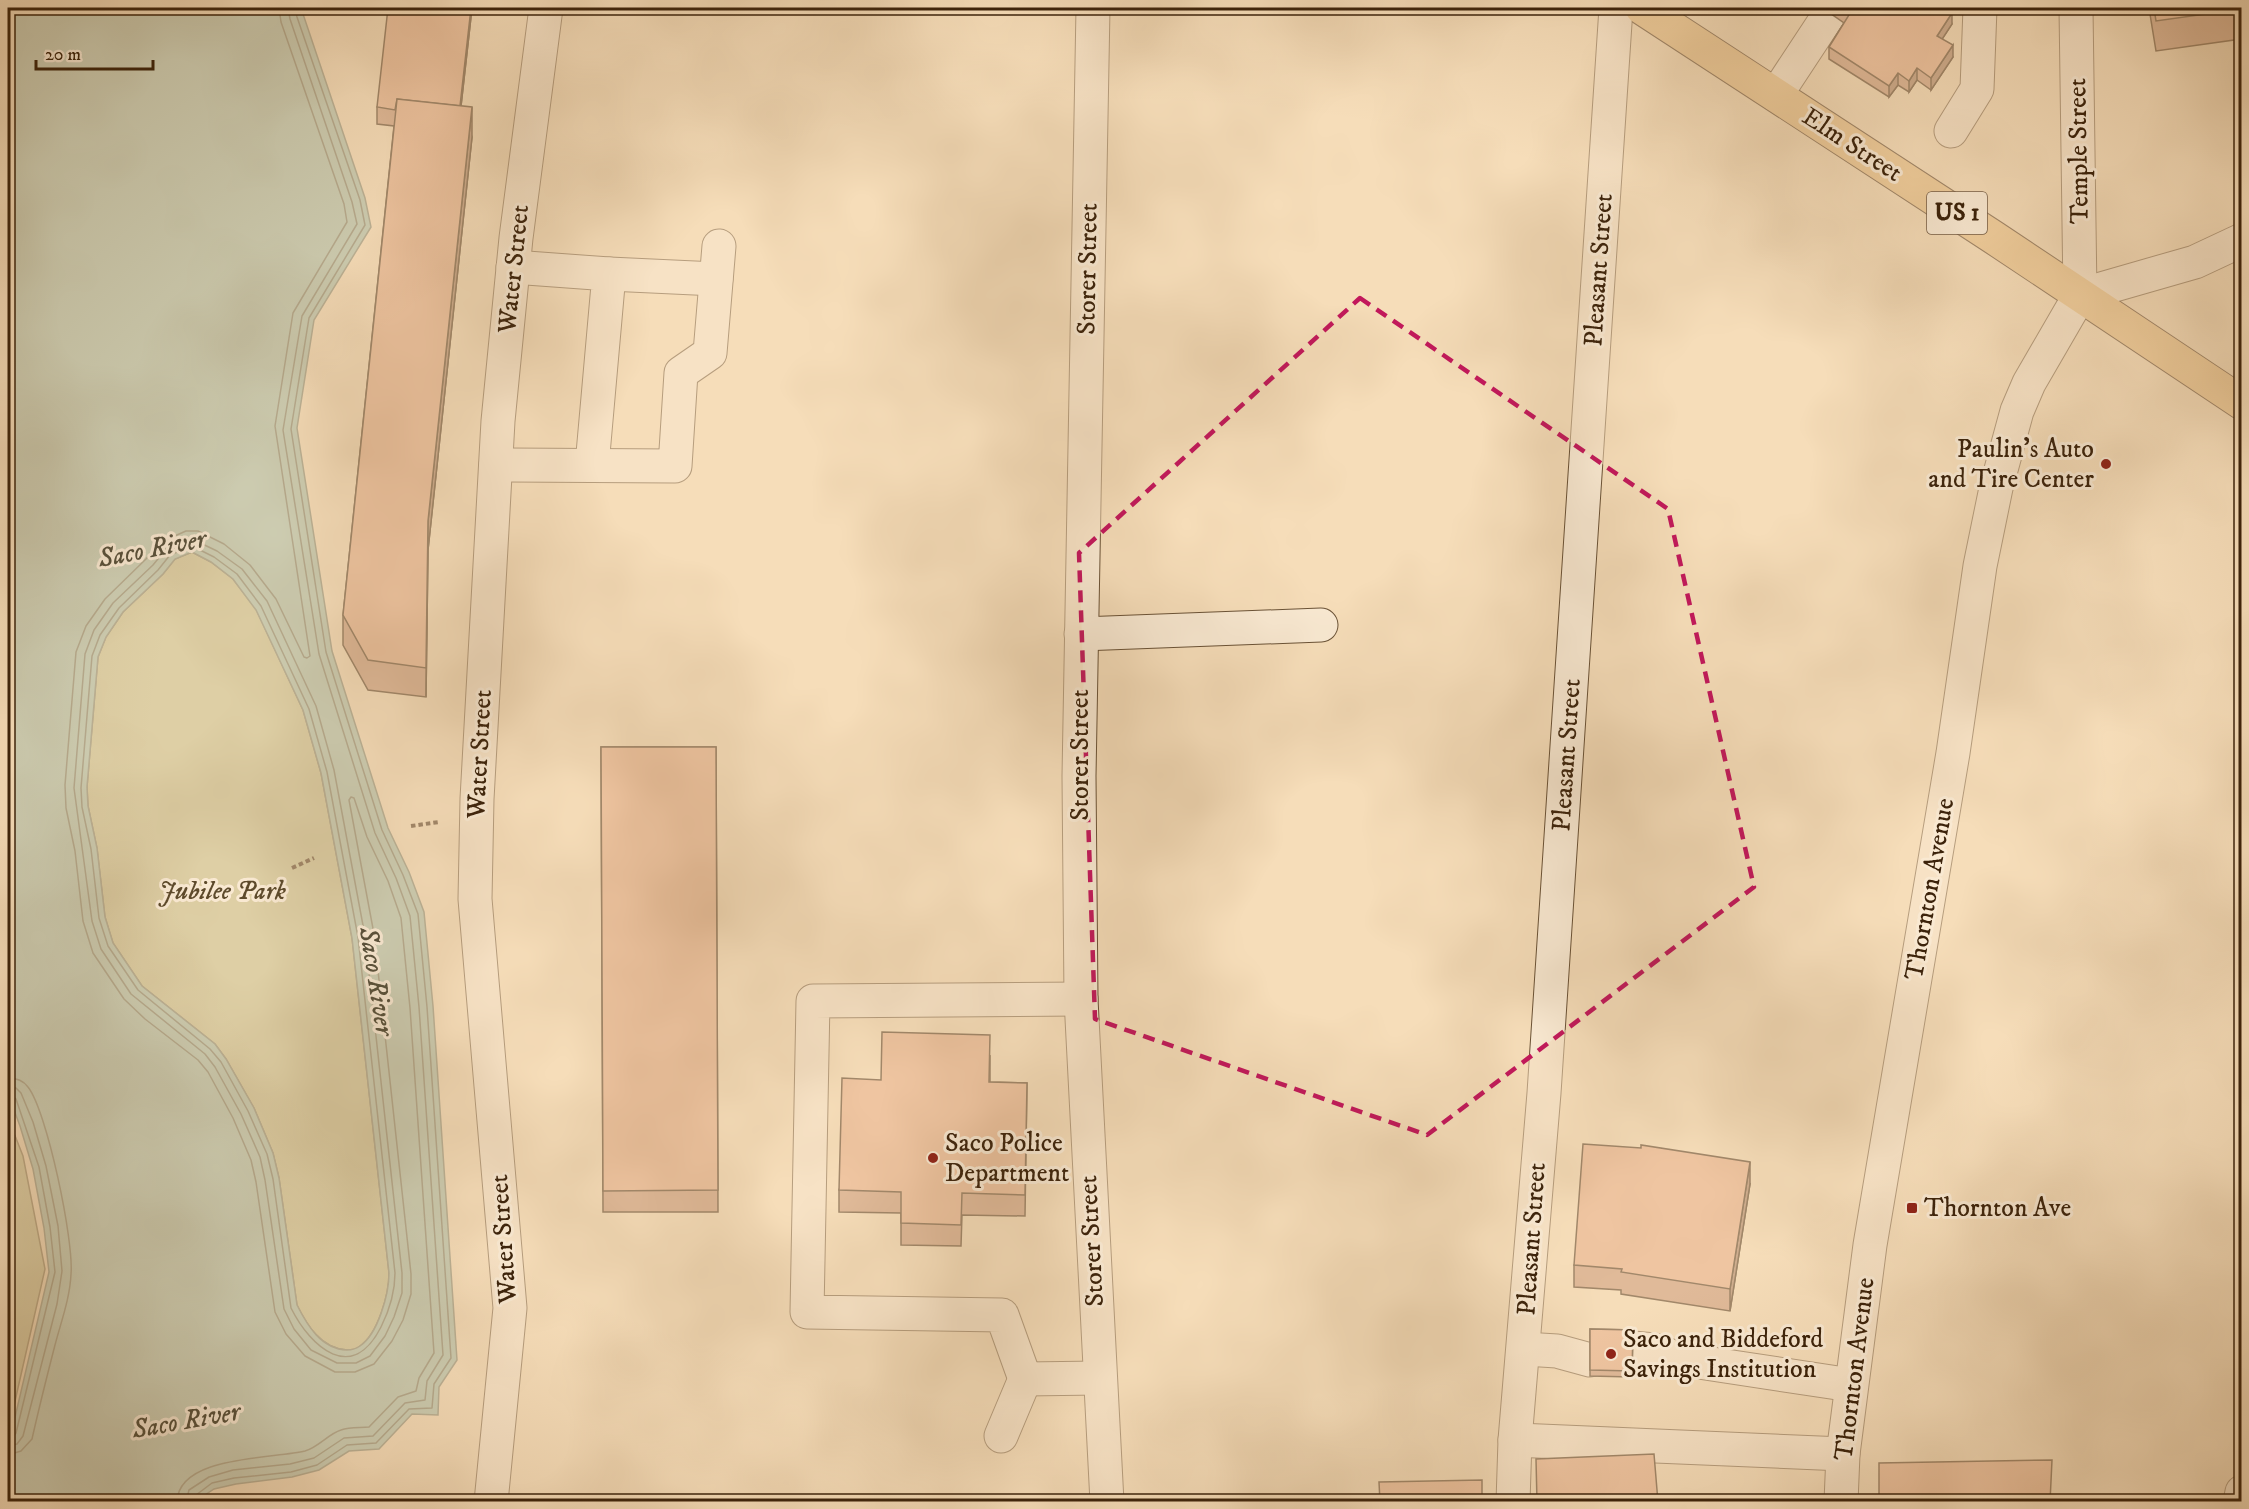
<svg xmlns="http://www.w3.org/2000/svg" width="2249" height="1509" font-family="'IM FELL DW Pica',serif">
<rect width="100%" height="100%" fill="#f6ddb9"/>
<filter id="stains"><feTurbulence type="fractalNoise" baseFrequency=".00333" numOctaves="4"/><feColorMatrix values="0 0 0 0 .2 0 0 0 0 .09 0 0 0 0 .02 0 0 0 .5 -.17"/></filter>
<radialGradient id="worn" r=".72"><stop offset=".6" stop-color="#630" stop-opacity="0"/><stop offset="1" stop-color="#630" stop-opacity=".3"/></radialGradient>
<g fill="#c1bf8c" stroke="#7e714c" stroke-width="1.5">
<path d="M192 552 211 562 233 579 256 609 303 710 321 773 352 938 389 1273C389 1294 378 1334 360 1346 356 1349 351 1350 347 1350 321 1349 307 1325 297 1305L279 1178 273 1153 254 1108 226 1059 215 1044 142 986 113 943 105 917 97 848 88 806 87 787 98 657 106 637 123 612 163 574 175 559Z"/>
<polygon points="8,1118 23,1156 45,1269 8,1432"/>
</g>
<path fill="#9dbdab" stroke="#767f6b" stroke-width="1.5" fill-rule="evenodd" d="M8 8H301L365 198 371 227 314 320 297 428 332 651 388 828 409 872 424 912 433 1006 457 1360 439 1387 438 1415 412 1414 379 1449 349 1451 319 1470 292 1477 236 1484 214 1489 196 1501H8V1447L49 1272 44 1228 33 1169 20 1126 8 1094ZM192 552 211 562 233 579 256 610 303 710 321 773 352 938 389 1273C389 1294 378 1334 360 1346 356 1349 351 1350 347 1350 321 1349 307 1325 297 1305L279 1178 273 1153 254 1108 226 1059 215 1044 142 986 113 943 105 917 97 848 88 806 87 787 98 657 106 637 123 612 163 574 175 559Z"/>
<g fill="none" stroke-linecap="round" stroke-linejoin="round">
<g stroke="#6c705b" stroke-width="1.5">
<polygon points="192,539 217,551 242,569 267,601 316,706 334,770 365,936 402,1273 402,1293 394,1317 385,1336 370,1356 356,1363 337,1363 311,1350 294,1329 284,1309 265,1180 260,1157 241,1114 215,1067 205,1054 131,994 101,949 92,921 74,788 85,654 94,630 113,603 153,565 166,549"/>
<path d="M192 546 214 557 237 574 261 606 309 709 327 772 358 937 395 1273C395 1293 390 1309 381 1327 352 1384 311 1348 291 1308L273 1179 267 1154 248 1111 221 1062 210 1049 138 990 108 946 99 918 91 849 82 807 81 788 92 656 100 635 119 608 158 570 170 555Z"/>
<path d="M8 1078C15 1078 23 1080 28 1087 47 1111 74 1241 71 1274 70 1298 61 1322 55 1345 47 1376 39 1408 32 1439L21 1451 8 1455"/>
<polyline points="8,1087 16,1088 21,1093 33,1122 46,1166 58,1226 62,1271 57,1304 23,1436 17,1444 8,1446"/>
<polyline points="8,1094 12,1095 16,1099 39,1167 50,1227 55,1272 16,1433 13,1437 8,1438"/>
<path d="M177 1502C178 1455 273 1459 305 1451 319 1447 328 1434 341 1430 350 1427 360 1428 369 1427L398 1397 416 1391 419 1378 434 1353 410 1008 401 918 388 881 367 837 354 798 351 797 349 800 374 934 411 1274V1294L403 1320 392 1341 374 1364 355 1372H335L305 1356 286 1334 275 1312 256 1182 251 1160 233 1118 208 1072 198 1060 145 1019 124 999 93 953 83 921 75 851 66 808 65 785 76 652 86 626 105 599 146 559 161 542 186 531H198L224 544 250 565 276 599 304 657 307 658 310 656 275 426 293 313 347 222 344 204 281 22 279 8"/>
<polyline points="186,1502 189,1490 209,1477 233,1470 290,1464 314,1458 344,1438 373,1436 405,1403 425,1400 427,1381 443,1355 419,1007 410,916 396,878 375,833 319,654 283,430 302,316 357,224 352,202 290,19 288,8"/>
<polyline points="193,1502 196,1495 212,1483 234,1478 291,1472 317,1465 347,1445 376,1443 409,1409 432,1408 434,1384 451,1358 427,1007 418,914 403,875 382,830 326,652 291,429 309,318 365,225 360,200 297,17 295,8"/>
</g>
<defs>
<g id="minor">
<polyline points="1093,8 1079,776 1081,999 1107,1502"/>
<polyline points="2076,8 2080,295"/>
<polyline points="1776,95 1830,13"/>
<polyline points="1951,131 1977,89 1980,8"/>
<polyline points="513,267 609,274 592,465"/>
<polyline points="609,274 716,279"/>
<polyline points="2080,295 2195,262 2242,240"/>
<polyline points="496,465 675,466 681,373 710,353 719,246"/>
<polyline points="1081,634 1321,625"/>
<polyline points="1081,999 813,1001 807,1312 1002,1315 1025,1379 1099,1378"/>
<polyline points="1633,1348 1654,1350 1679,1359 1851,1385"/>
<polyline points="1524,1349 1557,1351 1590,1360"/>
<polyline points="1001,1436 1025,1379"/>
<polyline points="1515,1440 1843,1454"/>
<polyline points="491,1502 510,1308 475,899 477,799 498,421 516,238 546,8"/>
<polyline points="1513,1502 1515,1440 1544,1093 1616,8"/>
<polyline points="1841,1502 1843,1454 1870,1245 1953,753 1980,566 1996,488 2017,411 2029,383 2080,295"/>
<polyline points="2240,1502 2242,1492"/>
</g>
<polyline id="major" points="1642,8 1993,237 2242,403"/>
</defs>
<use href="#minor" stroke="#6a5236" stroke-width="35"/>
<use href="#major" stroke="#3c230b" stroke-width="35"/>
<g stroke="#3c230b" stroke-width="4" stroke-dasharray="4.5 3" stroke-linecap="butt">
<polyline points="411,826 439,822"/>
<polyline points="292,868 314,858"/>
</g>
<use href="#minor" stroke="#f9e9d2" stroke-width="33"/>
<use href="#major" stroke="#ebbe7c" stroke-width="33"/>
</g>
<g fill="#c69072" stroke="#3c230b" stroke-width="1.5">
<polygon points="472,8 461,106 472,137 428,550 426,697 368,690 343,645 343,615 394,126 377,124 377,107"/>
<polygon points="1481,8 1490,8 1487,11"/>
<polygon points="1827,8 1947,8 1946,9 1952,24 1942,39 1953,57 1931,90 1917,80 1909,92 1898,85 1889,97 1829,59 1829,47 1844,23 1827,11"/>
<polygon points="2149,8 2241,8 2241,39 2156,51"/>
<polygon points="601,747 716,747 718,1212 603,1212"/>
<polygon points="990,1056 990,1082 1027,1083 1025,1216 962,1215 961,1246 901,1245 901,1213 839,1212 839,1190 881,1080"/>
<polygon points="1750,1184 1730,1311 1621,1294 1621,1290 1574,1287 1574,1265"/>
<polygon points="1590,1329 1633,1330 1632,1377 1590,1376"/>
</g>
<g fill="#a1765c" stroke="#3c230b" stroke-width="1.5">
<polygon points="471,8 472,8 458,133 458,117"/>
<polygon points="1952,13 1952,24 1937,47 1937,36"/>
<polygon points="1953,45 1953,57 1931,90 1931,78"/>
<polygon points="1917,68 1917,80 1909,92 1909,81"/>
<polygon points="1898,73 1898,85 1889,97 1889,86"/>
<polygon points="472,107 472,137 428,550 426,697 428,521"/>
<polygon points="1750,1162 1750,1184 1730,1311 1730,1289"/>
</g>
<g fill="#e6a884" stroke="#3c230b" stroke-width="1.5">
<polygon points="388,8 471,8 460,106 397,99 395,110 377,107"/>
<polygon points="1839,8 1943,8 1952,13 1937,36 1953,45 1931,78 1917,68 1909,81 1898,73 1889,86 1829,47 1849,15"/>
<polygon points="2154,8 2241,8 2241,9 2156,21"/>
<polygon points="397,99 472,107 428,521 426,668 368,660 343,615"/>
<polygon points="601,747 716,747 718,1190 603,1191"/>
<polygon points="882,1032 990,1035 989,1082 1027,1083 1025,1195 962,1193 961,1225 901,1223 901,1192 839,1190 842,1078 881,1080"/>
<polygon points="1583,1144 1641,1148 1641,1145 1750,1162 1730,1289 1621,1272 1622,1269 1574,1265"/>
<polygon points="1590,1329 1633,1330 1632,1371 1590,1370"/>
<polygon points="1654,1454 1658,1502 1537,1502 1536,1459"/>
<polygon points="2052,1460 2050,1502 1879,1502 1879,1463"/>
<polygon points="1482,1480 1482,1502 1380,1502 1379,1482"/>
</g>
<path d="M0 0H2249V1509H0ZM1360 298 1668 509 1754 887 1427 1135 1095 1019 1079 553Z" fill="#f6ddb9" fill-opacity=".55" fill-rule="evenodd"/>
<path fill="none" stroke="#c2185b" stroke-width="4.5" stroke-dasharray="12 8" stroke-linejoin="round" d="M1360 298 1668 509 1754 887 1427 1135 1095 1019 1079 553Z"/>
<g fill="#8f2418" stroke="#f9e9d2" stroke-width="2">
<circle cx="2106" cy="464" r="6"/>
<circle cx="933" cy="1158" r="6"/>
<rect x="1906" y="1202" width="12" height="12" rx="3"/>
<circle cx="1611" cy="1354" r="6"/>
</g>
<g text-anchor="middle" dominant-baseline="central" stroke-width="6" stroke-linejoin="round" paint-order="stroke">
<rect fill="#f9e9d2" stroke="#755e47" stroke-width="1.5" x="1927" y="192" width="60" height="42" rx="4.5"/>
<g font-size="24" font-weight="bold" fill="#3c230b">
<text x="1957" y="213">US 1</text>
</g>
<g font-size="26" fill="#3c230b" stroke="#f9e9d2">
<text transform="translate(1852 145) rotate(33)">Elm Street</text>
<text transform="translate(2079 151) rotate(-91)">Temple Street</text>
<text transform="translate(514 269) rotate(-84)">Water Street</text>
<text transform="translate(1088 269) rotate(-89)">Storer Street</text>
<text transform="translate(1599 270) rotate(-86)">Pleasant Street</text>
<text transform="translate(480 754) rotate(-87)">Water Street</text>
<text transform="translate(1080 755) rotate(-90)">Storer Street</text>
<text transform="translate(1567 755) rotate(-86)">Pleasant Street</text>
<text transform="translate(1930 889) rotate(-80)">Thornton Avenue</text>
<text transform="translate(504 1239) rotate(-94)">Water Street</text>
<text transform="translate(1532 1239) rotate(-86)">Pleasant Street</text>
<text transform="translate(1092 1241) rotate(-93)">Storer Street</text>
<text transform="translate(1855 1369) rotate(-83)">Thornton Avenue</text>
</g>
<g font-size="26" fill="#3c230b" stroke="#f9e9d2" text-anchor="start">
<text x="2094" y="449" text-anchor="end">Paulin's Auto<tspan x="2094" dy="30">and Tire Center</tspan></text>
<text x="945" y="1143">Saco Police<tspan x="945" dy="30">Department</tspan></text>
<text x="1924" y="1208">Thornton Ave</text>
<text x="1623" y="1339">Saco and Biddeford<tspan x="1623" dy="30">Savings Institution</tspan></text>
</g>
<g font-size="26" font-style="italic" fill="#5d4a2b" stroke="#f9e9d2">
<text x="222" y="891">Jubilee Park</text>
</g>
<g font-size="27" font-style="italic" fill="#59513b" stroke="#f9e9d2">
<text transform="translate(152 549) rotate(-11)">Saco River</text>
<text transform="translate(376 981) rotate(81)">Saco River</text>
<text transform="translate(186 1421) rotate(-10)">Saco River</text>
</g>
</g>
<rect width="2249" height="1509" fill="none" stroke="#f6ddb9" stroke-width="30"/>
<rect x="9" y="9" width="2231" height="1491" fill="none" stroke="#3c230b" stroke-width="3"/>
<rect x="15" y="15" width="2219" height="1479" fill="none" stroke="#3c230b" stroke-width="1.5"/>
<path d="M36 60v9h117v-9" fill="none" stroke="#3c230b" stroke-width="3"/>
<text x="45" y="60" font-size="18" fill="#3c230b" stroke="#f9e9d2" stroke-width="4.5" paint-order="stroke">20 m</text>
<rect width="100%" height="100%" filter="url(#stains)"/>
<rect width="100%" height="100%" fill="url(#worn)"/>
</svg>
